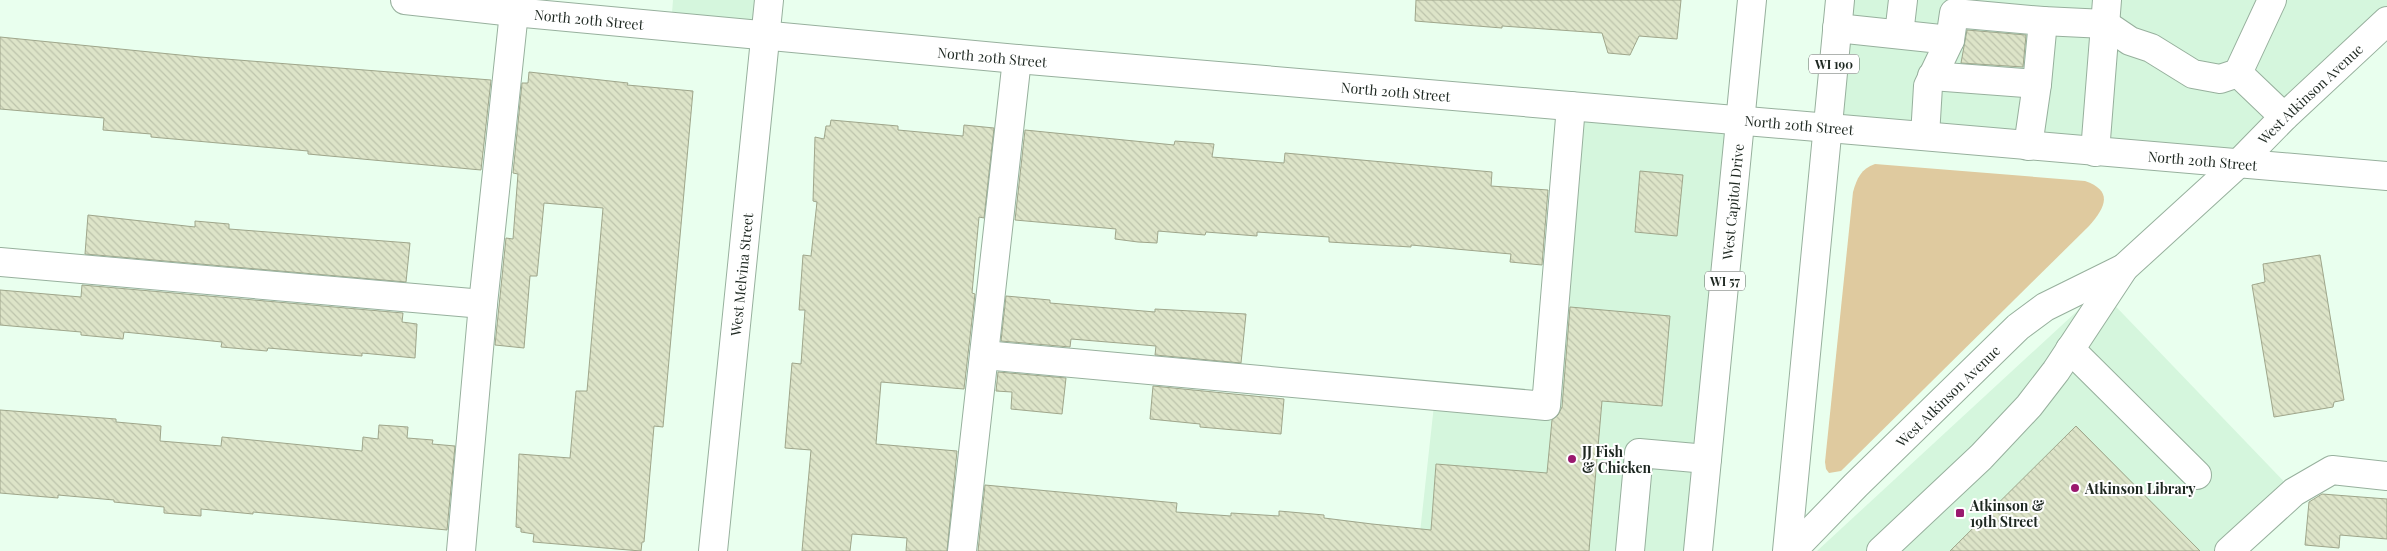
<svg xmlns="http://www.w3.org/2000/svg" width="2387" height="551" font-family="'Playfair Display',serif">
<defs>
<pattern id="building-back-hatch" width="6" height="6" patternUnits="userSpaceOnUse" patternTransform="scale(1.25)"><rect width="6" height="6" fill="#dde4c8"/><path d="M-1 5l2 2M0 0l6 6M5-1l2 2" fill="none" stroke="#bdc4ac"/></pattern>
</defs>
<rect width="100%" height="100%" fill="#e9ffee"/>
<g fill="#d5f6dd">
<polygon points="673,0 769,0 765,35 671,27"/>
<polygon points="1840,0 2387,0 2387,21 2239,163 1829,128"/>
<polygon points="1571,106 1741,120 1698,551 1418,551 1435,396 1546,406"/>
<polygon points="2100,290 2294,492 2229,551 1817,551"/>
</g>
<path fill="#dfca9f" d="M1875 164 2085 181C2114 191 2105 208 2089 226L1841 471 1829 473 1826 469 1825 462 1853 192C1857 178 1861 169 1875 164Z"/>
<g fill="url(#building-back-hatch)" stroke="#9fa68b">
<polygon points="1416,0 1681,0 1677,39 1639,36 1630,55 1608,53 1602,33 1502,26 1502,28 1415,21"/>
<polygon points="1967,30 2026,35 2023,67 1961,63"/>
<polygon points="0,37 200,57 491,80 481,170 308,154 308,151 151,137 151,134 103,130 104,118 0,109"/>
<polygon points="529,72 628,83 627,85 693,91 663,427 654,426 644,542 642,542 641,551 533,542 534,534 521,532 521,528 516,527 519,454 570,458 576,391 587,391 603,208 544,203 537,276 530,276 524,348 495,345 506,238 513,239 518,174 513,173 522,83 528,83"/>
<polygon points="831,120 898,126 898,130 963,136 964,125 994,128 984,218 979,217 972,293 975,294 964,389 881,382 876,444 957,451 947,551 906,551 907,538 852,534 850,551 802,551 811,450 785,448 792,363 801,364 805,310 799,310 803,255 811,256 817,202 813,201 815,137 824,139 826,126 830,126"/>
<polygon points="1025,130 1174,145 1175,141 1214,144 1212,157 1284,163 1285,153 1492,172 1491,186 1548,190 1542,265 1510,262 1511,254 1411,245 1411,247 1329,242 1329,237 1257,232 1257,236 1206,232 1205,235 1158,231 1157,243 1138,242 1115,239 1116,229 1015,220"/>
<polygon points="1640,171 1683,175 1677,236 1635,232"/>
<polygon points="88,215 195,227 195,221 229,224 229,229 410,243 406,282 85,254"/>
<polygon points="2320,255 2344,400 2334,402 2333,407 2274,417 2252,285 2265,282 2263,264"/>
<polygon points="82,285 403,313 402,322 417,324 415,358 362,353 362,356 268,348 267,351 221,347 222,342 124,332 123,339 81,335 81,332 0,325 0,290 81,297"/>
<polygon points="1006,296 1050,300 1050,303 1155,312 1155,309 1246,314 1241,363 1155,355 1156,346 1071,339 1070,347 1001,341"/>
<polygon points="1570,307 1670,316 1662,406 1602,401 1589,551 978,551 985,485 1177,503 1176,512 1231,516 1231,513 1279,516 1279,511 1324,515 1324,518 1372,524 1431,530 1436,464 1547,473 1552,420 1558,415 1562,407"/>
<polygon points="998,372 1066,378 1062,414 1011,409 1012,392 996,391"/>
<polygon points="1153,386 1284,399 1281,434 1200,427 1200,424 1150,419"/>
<polygon points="0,410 116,419 116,422 161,426 160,441 221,446 222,437 362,451 363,437 378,439 379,425 408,427 407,438 433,440 432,444 455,446 447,530 253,512 253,514 201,509 201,516 164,513 164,507 114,502 114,500 58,495 58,498 0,493"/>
<polygon points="2076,426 2200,551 1950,551"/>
<polygon points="2322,494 2387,499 2387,539 2340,535 2339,548 2305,545 2309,502"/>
</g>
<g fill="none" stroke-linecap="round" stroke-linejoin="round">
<defs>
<g id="minor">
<polyline points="2043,21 2105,24 2130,41 2151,48 2193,74 2220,79 2238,73 2272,0"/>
<polyline points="1837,28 1950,40 1928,86 1925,136"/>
<polyline points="1899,34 1903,0"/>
<polyline points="1950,40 1954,13 2043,21 2037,84 2028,146"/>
<polyline points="2238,73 2284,117"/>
<polyline points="1932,76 2037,84"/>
<path id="s1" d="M1829 128 2387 176"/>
<polyline points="2095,152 2107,0"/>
<polyline points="0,262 483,304"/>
<polyline points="2070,349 2197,475"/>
<polyline points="984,355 1546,406 1571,106"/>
<polyline points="461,551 483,304 514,12"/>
<path id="s2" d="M713 551 769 0"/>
<polyline points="962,551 1017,59"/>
<polyline points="1630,551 1639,453 1707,459"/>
<path id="s3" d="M1792 551 1856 485 2018 327 2045 307 2124 268"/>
<path id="s4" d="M1881 551 1981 457 2029 406 2056 371 2124 268 2239 163 2284 117 2387 21"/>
<polyline points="2229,551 2294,492 2332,470 2387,476"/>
</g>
<g id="major">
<path id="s5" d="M405 0 514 12 1017 59 1829 128"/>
<path id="s6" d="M1698 551 1752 0"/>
<polyline points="1787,551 1840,0"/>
</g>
</defs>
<use href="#minor" stroke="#97b09d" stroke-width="30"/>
<use href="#major" stroke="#97b09d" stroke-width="30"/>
<use href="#minor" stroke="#fff" stroke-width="28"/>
<use href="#major" stroke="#fff" stroke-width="28"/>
</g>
<g fill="#9a196e" stroke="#fff" stroke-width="2">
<circle cx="1572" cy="459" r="5"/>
<circle cx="2075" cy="488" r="5"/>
<rect x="1955" y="508" width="10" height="10" rx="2.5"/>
</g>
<g text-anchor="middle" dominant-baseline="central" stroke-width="4" stroke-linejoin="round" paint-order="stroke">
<g fill="#fff" stroke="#616863" stroke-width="1">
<rect x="1809" y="54.5" width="50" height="19" rx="4"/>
<rect x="1705" y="271.5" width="40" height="19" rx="4"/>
</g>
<g font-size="12" font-weight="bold" fill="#1d2720">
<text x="1834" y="64">WI 190</text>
<text x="1725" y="281">WI 57</text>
</g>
<g font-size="14" fill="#1d2720" stroke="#fff">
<text stroke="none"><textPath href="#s5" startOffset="185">North 20th Street</textPath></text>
<text stroke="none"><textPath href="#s5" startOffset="590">North 20th Street</textPath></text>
<text stroke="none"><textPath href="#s5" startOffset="995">North 20th Street</textPath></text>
<text stroke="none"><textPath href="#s4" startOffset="630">West Atkinson Avenue</textPath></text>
<text transform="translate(1799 125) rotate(5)">North 20th Street</text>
<text stroke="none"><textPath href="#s1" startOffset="375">North 20th Street</textPath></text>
<text stroke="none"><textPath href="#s6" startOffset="351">West Capitol Drive</textPath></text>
<text stroke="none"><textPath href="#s2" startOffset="278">West Melvina Street</textPath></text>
<text stroke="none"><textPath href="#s3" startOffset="220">West Atkinson Avenue</textPath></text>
</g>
<g font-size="14" font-weight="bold" fill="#1d2720" stroke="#fff" text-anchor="start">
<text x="1582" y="451">JJ Fish<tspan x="1582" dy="16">&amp; Chicken</tspan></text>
<text x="2085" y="488">Atkinson Library</text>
<text x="1970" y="505">Atkinson &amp;<tspan x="1970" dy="16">19th Street</tspan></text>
</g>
</g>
</svg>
